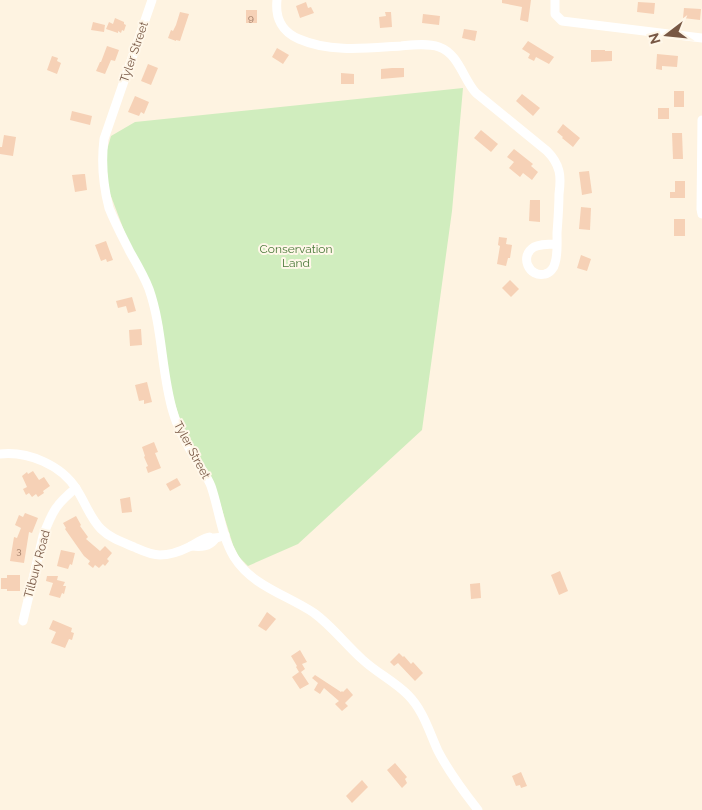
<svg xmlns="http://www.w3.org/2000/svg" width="702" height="810" font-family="Raleway,sans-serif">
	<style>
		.green { fill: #d0edbe }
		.building { fill: #f6d1b6 }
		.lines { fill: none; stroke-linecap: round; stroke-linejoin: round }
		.street { stroke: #fff; stroke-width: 9 }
		.labels { text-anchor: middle; stroke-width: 4; stroke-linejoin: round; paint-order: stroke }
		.number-label { font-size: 10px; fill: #987661 }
		.street-label { font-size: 12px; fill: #785845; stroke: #fff7e9 }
		.park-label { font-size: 12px; fill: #4b793a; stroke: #fff7e9 }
	</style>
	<rect width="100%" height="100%" fill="#fef3e1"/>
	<path class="green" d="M463,88L452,211L422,430L298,544L248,566L239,557L233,545L217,493L211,479L189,439L180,419L173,398L168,379L162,324L125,233L109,191L107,171V150L111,136L135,122Z"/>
	<g class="building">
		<path d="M502,0H531L528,22L520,20L522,7L502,3Z"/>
		<path d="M306,2L308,8L311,7L314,13L300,18L296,6Z"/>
		<path d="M638,2L655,3L654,14L637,12Z"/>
		<path d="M684,8L701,9L700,20L683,18Z"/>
		<rect x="246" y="10" width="11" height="13"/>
		<path d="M180,12L189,14L180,41L176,40V41L168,38L171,30L173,31L176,25Z"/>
		<path d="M385,12H391L392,27L380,28L379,17L386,16Z"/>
		<path d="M423,14L440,16L439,25L422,23Z"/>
		<path d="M115,18L124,22V24L126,25L124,31L122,30L121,33L118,31V33L106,29L109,22L113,24Z"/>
		<path d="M93,22L105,25L104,32L91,30Z"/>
		<path d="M464,29L477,31L475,41L462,38Z"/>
		<path d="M528,41L554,57L549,64L536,57L534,61L528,58L530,54L522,49Z"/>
		<path d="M107,46L119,50L115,61L111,60L105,74L96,71L100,62H101Z"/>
		<path d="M277,48L289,55L283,64L272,57Z"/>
		<path d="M591,50H605V51H612V61L591,62Z"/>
		<path d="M657,54L678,56L677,67L662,66V70L656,69Z"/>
		<path d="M52,56L58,58L57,61L61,63L57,74L47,70Z"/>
		<path d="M148,64L158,68L151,85L141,81Z"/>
		<path d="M392,68H404V77L381,79V69Z"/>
		<path d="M341,73L354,74V84H341Z"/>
		<rect x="674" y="91" width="10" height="16"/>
		<path d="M522,94L540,108L533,116L516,101Z"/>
		<path d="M135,96L149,102L144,114L141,112L139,116L128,112Z"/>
		<rect x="658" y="108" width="11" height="11"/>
		<path d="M72,111L92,116L90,125L70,120Z"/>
		<path d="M563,124L580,138L573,147L562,138L563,137L557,132Z"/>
		<path d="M481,130L498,144L491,152L474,138Z"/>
		<path d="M672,133H682L683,159H673Z"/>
		<path d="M4,135L16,137L13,156L0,154V147H2Z"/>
		<path d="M514,149L533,164L531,166L538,172L532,180L523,173L520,177L509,168L514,162L507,157Z"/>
		<path d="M589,171L592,193L582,195L579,172Z"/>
		<path d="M83,174H85L87,190L75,192L72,175Z"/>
		<path d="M675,181H685V198H670V192H675Z"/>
		<path d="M530,200H540V222L529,221Z"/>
		<path d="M581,207L591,208L590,230L579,229Z"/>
		<rect x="674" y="219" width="11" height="17"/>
		<path d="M499,237L507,238L506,244L512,245L510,258H508L506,266L497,264L500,246L498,245Z"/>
		<path d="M106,241L113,260L107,262L106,259L101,261L95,245Z"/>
		<path d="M581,255L591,259L587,271L577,268Z"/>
		<path d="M510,280L519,289L511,297L502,288Z"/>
		<path d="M132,297L136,311L128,313L126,306L118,308L116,301Z"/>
		<path d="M141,329L142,345L130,346L129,330Z"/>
		<path d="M147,382L152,402L144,404V400L139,401L135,385Z"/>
		<path d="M154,442L158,452L155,453L161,468L148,473L146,467L148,466L144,457L145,456L142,447Z"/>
		<path d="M33,471L39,480L44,477L50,486L43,491L44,493L38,497L36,494L32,497L29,493L26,495L23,489L27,487L22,476L27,472L28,474Z"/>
		<path d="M177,478L181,485L170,491L166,484Z"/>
		<path d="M130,497L132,512L122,513L120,499Z"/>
		<path d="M25,513L38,518L32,533L29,532L24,563L10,561L14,537L17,538L21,528L15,525L19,515L23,517Z"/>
		<path d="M76,516L81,525L80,526L88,537L86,539L100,551L105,546L112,553L107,559L109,561L105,566L103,564L99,568L95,565L93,568L88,564L90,561L84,556L65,529L66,528L63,523Z"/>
		<path d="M61,550L75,553L72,565L70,564L68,569L57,566Z"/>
		<path d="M560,571L568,591L559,595L551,575Z"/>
		<path d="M7,575H20V591H7V589H1V578H7Z"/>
		<path d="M47,576H58L57,580L65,582L63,586H66L64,594L62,593L60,598L49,595L53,583L46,581Z"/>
		<path d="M480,583L481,598L471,599L470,584Z"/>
		<path d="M267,612L276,619L266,631L258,626Z"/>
		<path d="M53,620L72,628L71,632L74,633L72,640L69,639L65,648L51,643L56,632L49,629Z"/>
		<path d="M300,650L307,662L302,664L305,669L301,672L309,684L300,689L292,677L299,672L296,667L297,666L291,656Z"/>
		<path d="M399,653L403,657L404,656L411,664L413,662L423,673L415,681L398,663L394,666L390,662Z"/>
		<path d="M315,675L341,692L342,691L343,692L347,688L353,695L345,703L348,706L342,711L335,704L339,701L324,688L320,694L314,690L318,683L312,678Z"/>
		<path d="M395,763L407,777L405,779L407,783L402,788L387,770Z"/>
		<path d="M521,772L527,786L521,788L520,785L516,786L512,776Z"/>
		<path d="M362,780L368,787L352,803L346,796Z"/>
	</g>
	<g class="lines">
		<g class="street">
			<path d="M152,0L104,139C101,163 103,185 109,208C115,223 123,238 130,252C137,264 144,276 149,289C163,329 161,372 173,412C178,430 188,447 198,463C202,470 208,478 211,486C219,509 221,535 234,557C252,586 287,595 314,613C332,626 346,645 363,660C377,673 394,681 408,695C423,710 429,731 438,751C449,772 463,791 478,810"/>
			<path d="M277,0C275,18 282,32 299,39C331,53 368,48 401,46C413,45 427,43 439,47C459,54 463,79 476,93L547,151C553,157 557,163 559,171C561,179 560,186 559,194C559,207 558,220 557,233C557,242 558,254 555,263C554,268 550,273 545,274C529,278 519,256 534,247C540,244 550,244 557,244"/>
			<path d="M555,0V14L562,21L702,38"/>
			<path d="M702,120L701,209L702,214"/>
			<path d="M0,454C28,451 62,465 77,490C85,502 90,518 101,529C110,538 122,542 134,547C143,551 151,555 160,555C169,555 181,551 189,547C195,544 200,540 206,538C213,536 207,538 214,538C217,538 221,537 225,535"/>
			<path d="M191,546C201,547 209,547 215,539"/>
			<path d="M23,621L43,536C52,512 56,504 76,488"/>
		</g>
	</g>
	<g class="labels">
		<g class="number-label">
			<text x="251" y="21">9</text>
			<text x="19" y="554">3</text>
		</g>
		<g class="street-label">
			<text transform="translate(134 52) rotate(-71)" y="4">Tyler Street</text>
			<text transform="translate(192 450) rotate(62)" y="4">Tyler Street</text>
			<text transform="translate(37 564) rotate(-75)" y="4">Tilbury Road</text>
		</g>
		<g class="park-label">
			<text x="296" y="253">Conservation<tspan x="296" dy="14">Land</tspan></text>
		</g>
	</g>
	<g transform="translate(667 35) rotate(254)" stroke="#fff7e9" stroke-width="4" paint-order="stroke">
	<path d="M0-4L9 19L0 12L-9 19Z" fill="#785845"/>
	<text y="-8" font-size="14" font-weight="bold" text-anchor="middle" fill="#785845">N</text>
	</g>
</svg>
